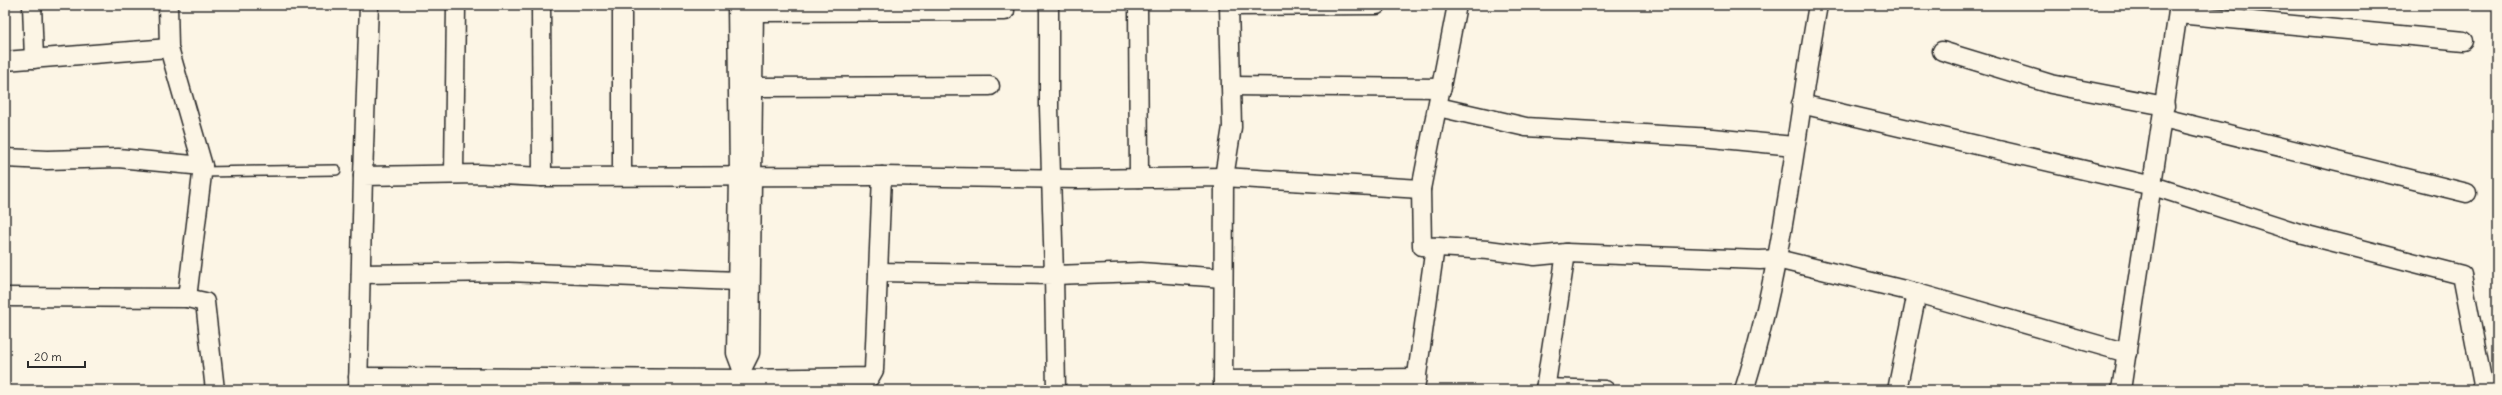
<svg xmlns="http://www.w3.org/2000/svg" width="2502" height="395" font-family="Delius,sans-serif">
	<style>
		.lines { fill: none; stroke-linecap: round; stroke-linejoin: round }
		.service-casing { stroke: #2b2b2b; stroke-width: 12 }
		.minor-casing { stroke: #2b2b2b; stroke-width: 21 }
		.service { stroke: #fcf5e5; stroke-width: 9 }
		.minor { stroke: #fcf5e5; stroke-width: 18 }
	</style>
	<rect width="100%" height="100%" fill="#fcf5e5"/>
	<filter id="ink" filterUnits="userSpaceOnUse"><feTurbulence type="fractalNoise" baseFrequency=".025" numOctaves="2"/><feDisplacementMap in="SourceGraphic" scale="8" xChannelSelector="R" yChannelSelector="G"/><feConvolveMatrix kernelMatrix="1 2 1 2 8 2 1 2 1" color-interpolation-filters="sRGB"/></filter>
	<g filter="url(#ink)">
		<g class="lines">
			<defs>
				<path id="service" d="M202,172L336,170"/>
				<g id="minor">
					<path d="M32,5L34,59"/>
					<path d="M541,5L542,177"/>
					<path d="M737,5L739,176L736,353L742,369V390"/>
					<path d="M1049,5V107L1054,275L1141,272L1223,278"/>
					<path d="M1138,5L1139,178"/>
					<path d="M1229,6L1377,5"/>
					<path d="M754,12L1005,11"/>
					<path d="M2178,14L2464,41"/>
					<path d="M1942,51L2051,84L2165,106"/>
					<path d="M5,61L169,48"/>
					<path d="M1231,86L1442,88"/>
					<path d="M753,87L990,86"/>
					<path d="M1801,104L2153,186L2299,233L2462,275L2484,390"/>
					<path d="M1438,107L1526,127L1712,138L1794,146"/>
					<path d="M2163,118L2467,193"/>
					<path d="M5,158L47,160L118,158L203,166"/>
					<path d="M454,174L456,5"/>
					<path d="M363,176L369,5"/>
					<path d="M622,176V5"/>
					<path d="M1421,189L1422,246L1488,250L1535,256L1566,253L1760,260L1777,259L1917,293L1897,390"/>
					<path d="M878,272L1054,275L1056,390"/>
					<path d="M361,274L508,272L737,281"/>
					<path d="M1917,293L2127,353"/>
					<path d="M5,297L187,298L203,166L169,48L168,5"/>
					<path d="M187,298L205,302L215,390"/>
					<path d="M742,369L750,353L754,5"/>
					<path d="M358,377L742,379L870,377L874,370L882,176"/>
					<path d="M1223,380L1417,378"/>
					<path d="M1545,388L1605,390"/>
					<path d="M1415,389L1435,247"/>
					<path d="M358,390L363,176L480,174L542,177L882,176L1078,179L1224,177L1421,189L1457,5"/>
					<path d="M1223,390L1224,177L1232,127L1229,5"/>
					<path d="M1545,390L1566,253"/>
					<path d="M1744,390C1784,265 1795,133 1818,5"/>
					<path d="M2121,390L2179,5"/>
				</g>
			</defs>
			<use href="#service" class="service-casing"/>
			<use href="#minor" class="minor-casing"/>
			<use href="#service" class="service"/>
			<use href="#minor" class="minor"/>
		</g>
	</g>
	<rect width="2502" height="395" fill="none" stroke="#fcf5e5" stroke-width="20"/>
	<rect x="10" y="10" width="2482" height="375" fill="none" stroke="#2b2b2b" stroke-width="1.5" filter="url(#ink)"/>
	<path d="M28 361v6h57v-6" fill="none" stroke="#2b2b2b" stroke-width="2"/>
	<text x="34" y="361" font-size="12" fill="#2b2b2b" stroke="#fcf5e5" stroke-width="3" paint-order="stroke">20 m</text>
</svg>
